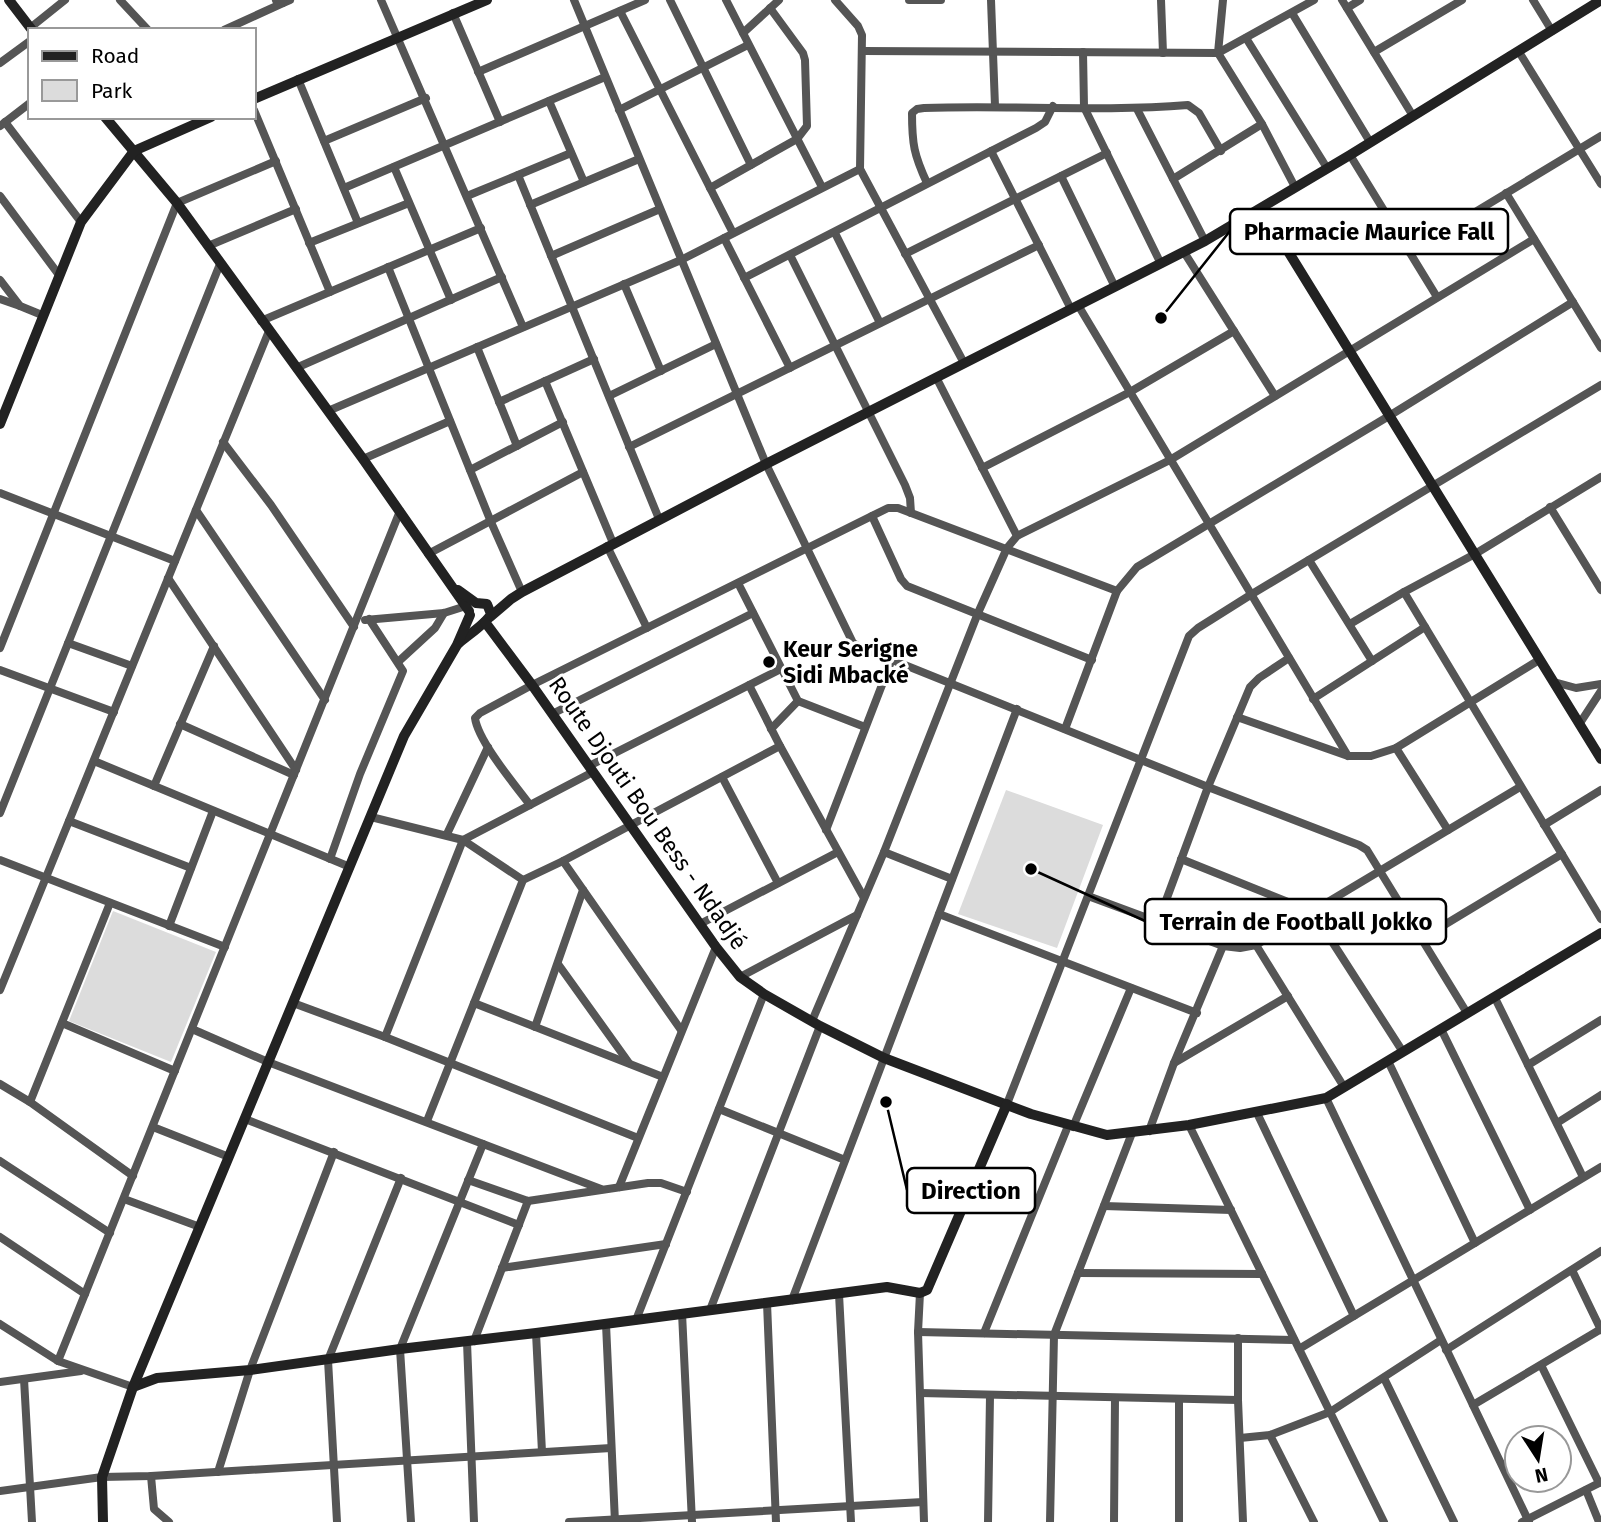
<svg xmlns="http://www.w3.org/2000/svg" width="1601" height="1522" font-family="'Fira Sans',sans-serif">
	<style>
		.green { fill: #dcdcdc }
		.lines { fill: none; stroke-linecap: round; stroke-linejoin: round }
		.street { stroke: #555; stroke-width: 8 }
		.secondary { stroke: #222; stroke-width: 10 }
		.poi-dot { fill: #000; stroke: #fff; stroke-width: 2.5 }
		.labels { text-anchor: middle; stroke-width: 6; stroke-linejoin: round; paint-order: stroke }
		.poi-label { font-size: 23px; font-weight: bold; fill: #000; stroke: #fff; text-anchor: start }
		.street-label { font-size: 23px; fill: #000; stroke: #fff }
		.leader { fill: none; stroke: #000; stroke-width: 2.5 }
		.callout-dot { fill: #000; stroke: #fff; stroke-width: 2.5 }
		.callout { fill: #fff; stroke: #000; stroke-width: 2.5 }
		.callout-label { font-size: 24px; text-anchor: middle; font-weight: bold; fill: #000 }
	</style>
	<rect width="100%" height="100%" fill="#fff"/>
	<g class="green">
		<path d="M1006,790L1103,825L1057,948L958,914Z"/>
		<path d="M113,911L216,952L171,1062L69,1021Z"/>
	</g>
	<g class="lines">
		<g class="street">
			<path d="M120,0L148,30"/>
			<path d="M276,0L283,3L290,0"/>
			<path d="M381,0L523,327"/>
			<path d="M574,0L766,464L853,643L860,647L1208,787L1359,845L1367,850L1467,1013"/>
			<path d="M670,0L751,165"/>
			<path d="M726,0L822,187"/>
			<path d="M835,0L858,26L862,35L860,169L964,363"/>
			<path d="M909,0H941"/>
			<path d="M991,0L995,106"/>
			<path d="M1161,0L1163,53"/>
			<path d="M1223,0L1218,53L1262,124L1295,187"/>
			<path d="M1342,0L1413,116"/>
			<path d="M1533,0L1552,31"/>
			<path d="M1347,8L1360,0"/>
			<path d="M620,11L733,233"/>
			<path d="M453,13L500,122"/>
			<path d="M1292,13L1370,142"/>
			<path d="M30,28L65,0"/>
			<path d="M224,30L283,3"/>
			<path d="M743,33L779,0"/>
			<path d="M1246,38L1327,168"/>
			<path d="M863,51L1218,53L1314,0"/>
			<path d="M1083,52L1084,107L1161,264"/>
			<path d="M1374,52L1462,0"/>
			<path d="M1519,52L1601,184"/>
			<path d="M0,63L30,41"/>
			<path d="M478,72L645,0"/>
			<path d="M298,79L358,223"/>
			<path d="M549,101L584,182"/>
			<path d="M1137,109L1205,241"/>
			<path d="M254,110L330,292"/>
			<path d="M619,110L748,45"/>
			<path d="M5,122L81,222"/>
			<path d="M0,126L30,103"/>
			<path d="M324,141L426,98"/>
			<path d="M991,151L1071,309"/>
			<path d="M1350,155L1437,297"/>
			<path d="M394,167L451,300"/>
			<path d="M518,175L659,519"/>
			<path d="M1061,176L1115,287"/>
			<path d="M1173,179L1262,124"/>
			<path d="M927,183C914,155 912,144 912,113L917,109L924,108C1012,105 1100,112 1188,105L1199,113L1221,151"/>
			<path d="M344,188L605,77"/>
			<path d="M710,188L797,139L807,126L805,60L803,53L770,8"/>
			<path d="M1506,193L1601,348"/>
			<path d="M0,196L59,275"/>
			<path d="M467,196L571,153"/>
			<path d="M530,205L639,159"/>
			<path d="M835,233L880,323"/>
			<path d="M724,238L790,368"/>
			<path d="M309,243L409,203"/>
			<path d="M208,246L296,209"/>
			<path d="M1184,252L1275,396"/>
			<path d="M1409,252L1601,136"/>
			<path d="M905,254L1107,153"/>
			<path d="M790,255L905,485L910,498L911,513"/>
			<path d="M551,256L660,209"/>
			<path d="M388,267L491,522L522,592"/>
			<path d="M744,278L1036,128L1045,122L1053,106"/>
			<path d="M0,280L20,306L42,315"/>
			<path d="M624,284L661,371"/>
			<path d="M0,299L20,306"/>
			<path d="M1078,305L1348,756"/>
			<path d="M261,321L481,228"/>
			<path d="M477,347L517,446"/>
			<path d="M296,368L502,277"/>
			<path d="M936,377L1017,536"/>
			<path d="M545,381L613,543"/>
			<path d="M609,396L716,344"/>
			<path d="M499,402L594,359"/>
			<path d="M328,411L681,260L860,169"/>
			<path d="M223,442L271,505L354,627"/>
			<path d="M629,447L1039,245"/>
			<path d="M363,459L450,421"/>
			<path d="M982,468L1130,392L1234,331"/>
			<path d="M470,470L563,422"/>
			<path d="M0,493L175,561"/>
			<path d="M1550,507L1601,590"/>
			<path d="M196,510L325,700"/>
			<path d="M872,516L901,579L907,586L1092,660"/>
			<path d="M607,546L647,628"/>
			<path d="M428,554L583,472"/>
			<path d="M1309,560L1372,661"/>
			<path d="M168,578L296,770"/>
			<path d="M738,583L798,701L865,727"/>
			<path d="M1404,592L1601,919"/>
			<path d="M365,620L444,613L466,606"/>
			<path d="M1350,624L1404,592L1475,554L1601,477"/>
			<path d="M68,643L132,666"/>
			<path d="M0,648L177,203L276,161"/>
			<path d="M398,662L435,628L444,613"/>
			<path d="M0,670L114,712"/>
			<path d="M1554,682L1576,688L1601,684"/>
			<path d="M749,685L780,746L864,898"/>
			<path d="M1313,699L1425,627"/>
			<path d="M552,714L753,613"/>
			<path d="M1237,717L1348,756H1371L1396,748L1539,660"/>
			<path d="M1580,723L1601,691"/>
			<path d="M180,724L294,775"/>
			<path d="M771,729L798,701"/>
			<path d="M1065,729L1117,591L1137,567L1389,416L1573,302"/>
			<path d="M1396,748L1448,830"/>
			<path d="M94,761L350,867"/>
			<path d="M589,766L781,669"/>
			<path d="M722,777L778,883"/>
			<path d="M154,786L214,646"/>
			<path d="M530,805C515,785 478,741 475,718L480,713L532,685L888,508H898L1117,591"/>
			<path d="M0,813L220,264"/>
			<path d="M371,817L463,840L523,880"/>
			<path d="M69,821L191,868"/>
			<path d="M1544,825L1601,790"/>
			<path d="M826,830L892,659"/>
			<path d="M447,834L488,747"/>
			<path d="M884,852L952,879"/>
			<path d="M330,859L360,774L403,671L369,619"/>
			<path d="M1181,859L1313,912L1403,1052"/>
			<path d="M0,860L225,947"/>
			<path d="M563,861L681,1030"/>
			<path d="M1088,896L1223,946L1240,948L1256,945L1520,787"/>
			<path d="M939,914L1197,1013"/>
			<path d="M1158,922L1208,787L1250,687L1259,678L1289,658"/>
			<path d="M700,924L838,852"/>
			<path d="M169,926L213,811"/>
			<path d="M1421,939L1562,854"/>
			<path d="M1256,945L1344,1087"/>
			<path d="M558,964L629,1063"/>
			<path d="M740,977L857,915"/>
			<path d="M0,990L269,331"/>
			<path d="M1495,998L1583,1177"/>
			<path d="M293,1003L385,1037L638,1138"/>
			<path d="M474,1003L663,1077"/>
			<path d="M812,1021L884,852L978,613L1007,548L1017,536L1170,460L1534,239"/>
			<path d="M62,1023L175,1071"/>
			<path d="M535,1027L583,890"/>
			<path d="M192,1029L268,1062L601,1189"/>
			<path d="M1441,1029L1530,1210"/>
			<path d="M385,1037L463,840L593,772"/>
			<path d="M1388,1061L1475,1243"/>
			<path d="M1174,1063L1288,996"/>
			<path d="M1528,1065L1601,1020"/>
			<path d="M0,1084L30,1102L133,1176"/>
			<path d="M1326,1098L1529,1522"/>
			<path d="M30,1102L110,903"/>
			<path d="M1007,1104L1189,636L1198,628L1252,594L1601,385"/>
			<path d="M719,1109L845,1160"/>
			<path d="M1257,1113L1354,1316"/>
			<path d="M245,1119L519,1225"/>
			<path d="M427,1121L523,880L563,861L780,746"/>
			<path d="M1557,1123L1601,1095"/>
			<path d="M1189,1125L1384,1522"/>
			<path d="M153,1127L229,1157"/>
			<path d="M1073,1127L1131,988"/>
			<path d="M1149,1131L1174,1063L1223,946"/>
			<path d="M0,1161L110,1233"/>
			<path d="M468,1180L528,1201L648,1183H661L687,1192"/>
			<path d="M619,1187L716,947"/>
			<path d="M124,1199L200,1227"/>
			<path d="M1104,1206L1231,1210"/>
			<path d="M0,1237L85,1294"/>
			<path d="M502,1268L666,1244"/>
			<path d="M1572,1270L1601,1330"/>
			<path d="M1078,1273L1262,1274"/>
			<path d="M920,1293L918,1332L924,1522"/>
			<path d="M839,1294L851,1522"/>
			<path d="M792,1300L1017,709"/>
			<path d="M767,1303L776,1522"/>
			<path d="M710,1310L820,1026"/>
			<path d="M682,1313L692,1522"/>
			<path d="M636,1320L764,994"/>
			<path d="M0,1324L58,1361L133,1387"/>
			<path d="M606,1324L615,1522"/>
			<path d="M918,1332L1294,1340"/>
			<path d="M536,1333L542,1452"/>
			<path d="M984,1333L1068,1126"/>
			<path d="M1238,1338V1400L1243,1522"/>
			<path d="M474,1341L528,1201"/>
			<path d="M467,1342L474,1522"/>
			<path d="M1299,1349L1601,1167"/>
			<path d="M1446,1350L1601,1251"/>
			<path d="M58,1361L400,511"/>
			<path d="M1541,1365L1599,1483"/>
			<path d="M1384,1378L1454,1522"/>
			<path d="M24,1379L32,1522"/>
			<path d="M0,1382L81,1371"/>
			<path d="M920,1393L1238,1400"/>
			<path d="M1179,1400V1522"/>
			<path d="M1473,1405L1601,1329"/>
			<path d="M1270,1435L1314,1522"/>
			<path d="M1240,1438L1270,1435L1330,1412L1441,1340"/>
			<path d="M218,1472L250,1370L334,1152"/>
			<path d="M151,1476L154,1509L169,1522"/>
			<path d="M1586,1490L1599,1522"/>
			<path d="M0,1491L102,1477L151,1476L611,1448"/>
			<path d="M337,1522L328,1360L401,1178"/>
			<path d="M411,1522L400,1349L483,1144"/>
			<path d="M569,1522L923,1502"/>
			<path d="M988,1522L990,1396"/>
			<path d="M1050,1522L1054,1335L1132,1133"/>
			<path d="M1114,1522L1115,1398"/>
			<path d="M1522,1522L1601,1482"/>
		</g>
		<g class="secondary">
			<path d="M9,0L32,30"/>
			<path d="M254,99L487,0"/>
			<path d="M105,117L177,203L363,459L469,611"/>
			<path d="M1262,209L1601,759"/>
			<path d="M0,424L81,222L134,151L211,117"/>
			<path d="M458,590L476,603L487,604L491,614C487,623 468,635 459,643"/>
			<path d="M490,617L511,599L522,592L766,464L1205,241L1350,155L1601,0"/>
			<path d="M485,622L532,685L716,947L740,977L764,994L820,1026L884,1058L1031,1114L1107,1135L1189,1125L1326,1098L1601,933"/>
			<path d="M133,1387L157,1378L250,1370L400,1349L536,1333L887,1287L920,1293L927,1290L1007,1104"/>
			<path d="M103,1522L102,1477L133,1387L404,736L457,645L470,615"/>
		</g>
	</g>
	<circle class="poi-dot" cx="769" cy="662" r="7"/>
	<g class="labels">
		<g class="poi-label">
			<text x="783" y="657">Keur Serigne<tspan x="783" dy="26">Sidi Mbacké</tspan></text>
		</g>
		<g class="street-label">
			<text transform="translate(648 813) rotate(55)" y="8">Route Djouti Bou Bess - Ndadjé</text>
		</g>
	</g>
	<path class="leader" d="M1161 318L1230 231M1031 869L1145 921M886 1102L907 1190"/>
	<g class="callout-dot">
		<circle cx="1161" cy="318" r="7"/>
		<circle cx="1031" cy="869" r="7"/>
		<circle cx="886" cy="1102" r="7"/>
	</g>
	<g class="callout">
		<rect x="1230" y="209" width="278" height="45" rx="7"/>
		<rect x="1145" y="899" width="301" height="45" rx="7"/>
		<rect x="907" y="1168" width="128" height="45" rx="7"/>
	</g>
	<g class="callout-label">
		<text x="1369" y="240">Pharmacie Maurice Fall</text>
		<text x="1296" y="930">Terrain de Football Jokko</text>
		<text x="971" y="1199">Direction</text>
	</g>
	<rect x="28" y="28" width="228" height="91" fill="#ffffff" stroke="#999999" stroke-width="2"/>
	<rect x="42" y="51" width="35" height="10" fill="#222222" stroke="#999999" stroke-width="2"/>
	<text x="91" y="63" font-size="21" fill="#000000">Road</text>
	<rect x="42" y="80" width="35" height="21" fill="#dcdcdc" stroke="#999999" stroke-width="2"/>
	<text x="91" y="98" font-size="21" fill="#000000">Park</text>
	<g transform="translate(1538 1459) rotate(168)"><circle r="33" fill="#ffffff" stroke="#999999" stroke-width="2"/>
	<path d="M0-5L12 26L0 18L-12 26Z" fill="#000000"/>
	<text y="-10" font-size="19" font-weight="bold" text-anchor="middle" fill="#000000">N</text>
	</g>
</svg>
